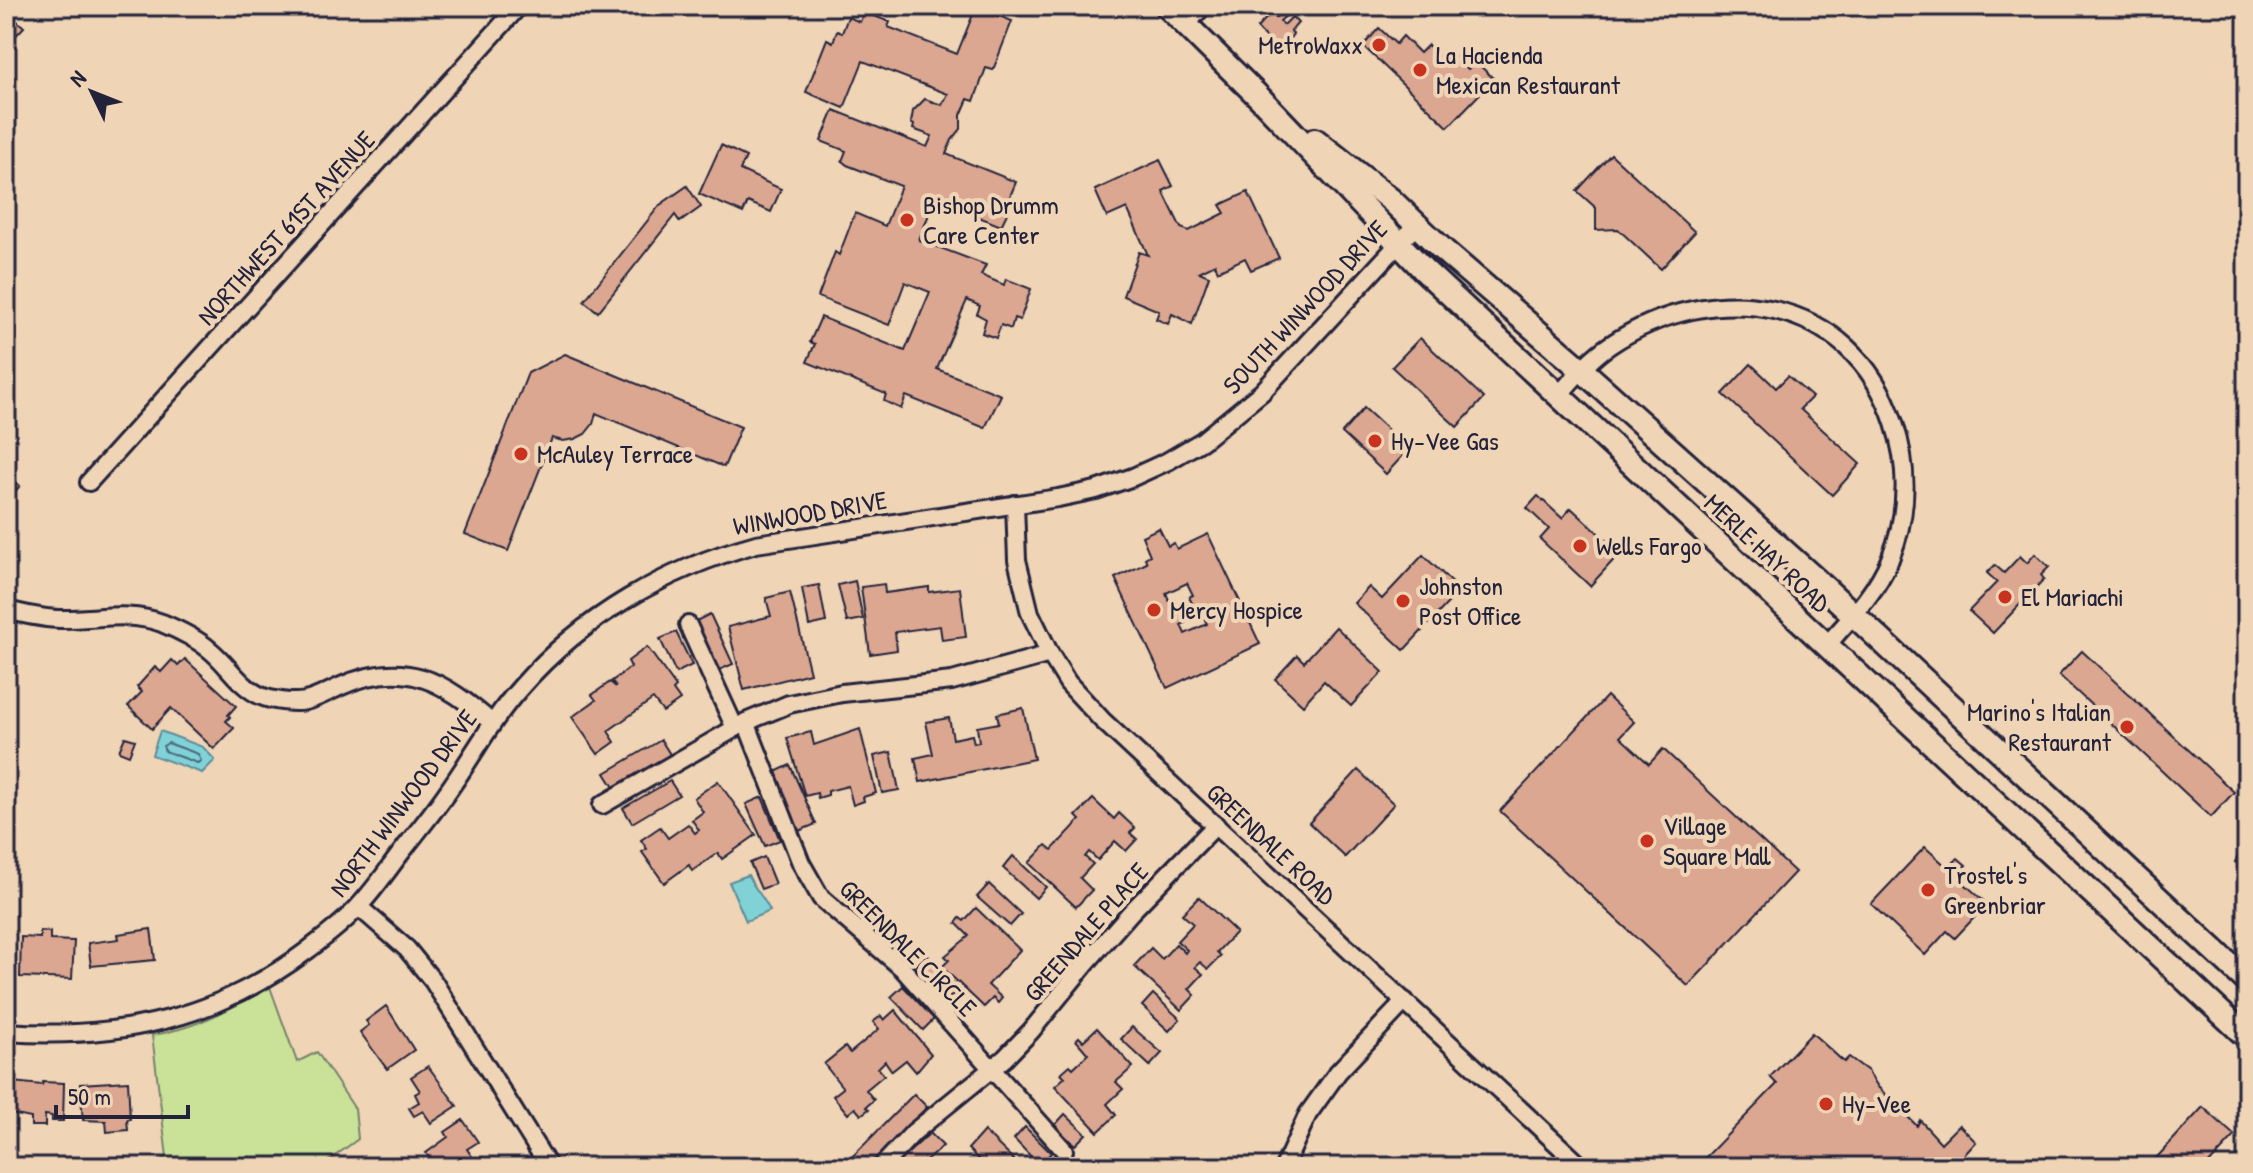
<svg xmlns="http://www.w3.org/2000/svg" width="2253" height="1173" font-family="'Patrick Hand',sans-serif">
	<style>
		.green { fill: #c9e298; stroke: #76826a; stroke-width: 2 }
		.water { fill: #81d2d7; stroke: #5b8c99; stroke-width: 2 }
		.lines { fill: none; stroke-linecap: round; stroke-linejoin: round }
		.shore { stroke: #486879; stroke-width: 2 }
		.building { fill: #dca791; stroke: #22223b; stroke-width: 2; fill-rule: evenodd }
		.street-casing { stroke: #22223b; stroke-width: 22 }
		.secondary-casing { stroke: #22223b; stroke-width: 28 }
		.street { stroke: #efd4b6; stroke-width: 16 }
		.secondary { stroke: #efd4b6; stroke-width: 22 }
		.poi-dot { fill: #c8321e; stroke: #efd4b6; stroke-width: 3 }
		.labels { text-anchor: middle; stroke-width: 8; stroke-linejoin: round; paint-order: stroke }
		.poi-label { font-size: 26px; fill: #22223b; stroke: #efd4b6; text-anchor: start }
		.street-label { font-size: 26px; fill: #22223b; stroke: #efd4b6 }
	</style>
	<rect width="100%" height="100%" fill="#efd4b6"/>
	<filter id="ink" filterUnits="userSpaceOnUse"><feTurbulence type="fractalNoise" baseFrequency=".0125" numOctaves="2"/><feDisplacementMap in="SourceGraphic" scale="16" xChannelSelector="R" yChannelSelector="G"/><feConvolveMatrix kernelMatrix="1 2 1 2 8 2 1 2 1" color-interpolation-filters="sRGB"/></filter>
	<g filter="url(#ink)">
		<path class="green" d="M270,987L297,1062L317,1052L355,1109L358,1139L320,1167H144L167,1157L152,1035C194,1030 233,1007 270,987Z"/>
		<g class="water">
			<path d="M160,731L203,747L215,760L202,773L152,755Z"/>
			<path d="M748,875C754,889 764,897 770,911L746,921L729,882Z"/>
		</g>
		<g class="lines">
			<path class="shore" d="M168,743L198,754L201,761L197,763L165,751L163,746Z"/>
		</g>
		<g class="building">
			<path d="M976,7L1012,21L993,70L986,68L974,101L968,99L961,115V129L952,140L946,154L1016,182L1008,201L1012,203L1001,226L935,199L919,240L986,265L981,275L1004,285L1006,279L1031,289L1020,320L1014,318L1011,329L1001,325L996,338L982,333L986,319L977,314L980,306L967,300L937,369L1001,395L985,428L906,396L901,409L884,401L886,394L807,362L815,344L810,342L821,317L905,351L930,292L905,282L889,325L818,297L835,252L839,255L855,213L885,226L901,186L847,165L842,161L846,151L821,141L834,110L927,147L932,136L913,129L914,125L911,123L913,111L925,99L942,105L948,94L863,61L844,108L806,92L827,39L833,42L837,31L842,33L848,17L860,22L864,12L890,22L888,27L957,54Z"/>
			<path d="M1283,9L1288,14L1280,21L1284,25L1292,17L1298,23L1291,31L1293,34L1288,41L1277,50L1257,28L1270,14L1276,17Z"/>
			<path d="M6,11L24,27L6,46Z"/>
			<path d="M1379,28L1396,44L1403,36L1420,53L1428,45L1444,61L1452,53L1468,69L1475,61L1494,79L1448,127L1363,46Z"/>
			<path d="M721,145L746,157L740,170L781,189L771,212L748,202L743,213L699,194Z"/>
			<path d="M1611,154L1695,232L1661,269L1618,229L1596,230V208L1577,191Z"/>
			<path d="M1160,160L1173,186L1163,191L1181,228L1189,231L1225,213L1220,205L1248,192L1279,258L1251,270L1245,258L1218,271L1215,264L1199,272L1209,276L1192,324L1172,314L1168,324L1156,319L1159,311L1123,296L1139,252L1148,255L1127,208L1107,217L1095,190Z"/>
			<path d="M687,186L701,207L680,222L675,215L598,312L584,301L660,205Z"/>
			<path d="M1420,338L1484,398L1457,427L1392,367Z"/>
			<path d="M565,354L741,427L724,467L596,413L593,424L585,434L575,439L563,441L552,438L508,551L465,534L528,373Z"/>
			<path d="M1751,364L1776,388L1788,376L1812,397L1800,409L1860,464L1832,495L1723,394Z"/>
			<path d="M1364,408L1409,449L1386,474L1342,433Z"/>
			<path d="M7,474L20,486L6,500V475Z"/>
			<path d="M1538,496L1562,518L1571,508L1620,553L1590,586L1540,539L1549,529L1527,508Z"/>
			<path d="M1159,528L1168,546L1174,543L1177,549L1208,534L1260,644L1167,688L1115,578L1147,563L1145,558L1150,555L1142,536ZM1187,583L1193,595L1189,597L1199,617L1203,616L1207,624L1185,634L1181,625L1185,623L1176,603L1171,605L1166,593Z"/>
			<path d="M2035,554L2049,567L2041,575L2044,579L1993,633L1969,611L1997,582L1987,573L1995,565L2004,573L2020,556L2027,563Z"/>
			<path d="M1423,555L1460,590L1404,650L1354,603L1369,587L1382,599Z"/>
			<path d="M855,581L863,619L847,622L838,585Z"/>
			<path d="M884,584L885,593L929,587V592L960,588L966,637L942,640L940,626L895,632L897,650L870,654L861,587Z"/>
			<path d="M819,585L826,622L809,626L802,588Z"/>
			<path d="M790,592L810,673L744,690L728,627L771,616L766,598Z"/>
			<path d="M710,614L733,664L717,671L694,622Z"/>
			<path d="M1336,627L1383,672L1351,706L1324,681L1303,705L1275,679L1297,655L1304,662Z"/>
			<path d="M676,632L692,665L676,673L660,639Z"/>
			<path d="M647,647L676,687L673,690L680,700L663,712L653,699L608,731L615,742L598,754L572,717L596,700L592,695L610,682L616,687L612,681L631,667L628,661Z"/>
			<path d="M2082,651L2234,792L2211,817L2059,675Z"/>
			<path d="M185,659L236,706L228,715L230,717L226,721L234,728L214,749L171,708L152,729L128,706L142,692L137,687L155,667L161,672L172,660L178,666Z"/>
			<path d="M1607,696L1634,722L1620,737L1649,764L1663,749L1795,872L1688,986L1500,811Z"/>
			<path d="M1023,708L1034,759L920,782L915,758L933,754L926,722L949,718L953,739L972,735L974,743L979,742L977,727L999,723L997,714Z"/>
			<path d="M860,729L876,793L863,797L864,801L853,805L848,786L828,791V795L818,798L817,793L805,796L787,738L811,732L814,745Z"/>
			<path d="M125,737L135,740L129,755L119,751Z"/>
			<path d="M661,740L671,756L615,789L605,773Z"/>
			<path d="M891,752L899,790L882,793L874,756Z"/>
			<path d="M790,765L816,824L799,831L773,773Z"/>
			<path d="M1358,770L1394,804L1345,857L1309,823Z"/>
			<path d="M670,781L679,795L632,823L623,808Z"/>
			<path d="M718,781L756,835L722,859L718,853L692,871L689,865L664,883L642,852L647,849L641,840L660,827L668,838L688,824L695,833L699,830L692,820L703,812L694,798Z"/>
			<path d="M762,797L780,840L765,846L746,804Z"/>
			<path d="M1093,799L1114,819L1119,813L1135,828L1130,833L1137,839L1126,851L1115,841L1098,860L1089,852L1085,857L1093,864L1080,878L1092,890L1076,907L1029,863L1046,845L1052,850L1080,820L1076,816Z"/>
			<path d="M1925,847L1948,868L1958,858L1966,865L1955,875L1987,904L1955,938L1947,931L1925,955L1871,904Z"/>
			<path d="M2242,848L2247,849V868L2235,862Z"/>
			<path d="M1013,856L1046,887L1036,898L1003,868Z"/>
			<path d="M764,857L775,884L761,889L750,863Z"/>
			<path d="M989,884L1021,914L1010,926L977,897Z"/>
			<path d="M1199,897L1236,932L1217,952L1221,956L1208,969L1200,962L1195,967L1203,974L1189,989L1195,995L1181,1010L1134,966L1151,948L1162,959L1176,944L1185,953L1187,950L1177,941L1193,924L1182,914Z"/>
			<path d="M976,908L1020,950L988,985L1002,998L998,1003L993,998L984,1007L942,967L949,960L945,956L969,936L956,923L960,918L964,921Z"/>
			<path d="M151,929L155,960L91,966L88,943L119,939L118,934Z"/>
			<path d="M40,931L50,932V940L74,941L72,979L20,977L21,937L40,938Z"/>
			<path d="M927,955L959,989L947,1000L915,967Z"/>
			<path d="M903,986L934,1019L923,1030L891,997Z"/>
			<path d="M1153,994L1180,1019L1169,1031L1142,1006Z"/>
			<path d="M386,1006L414,1050L387,1069L360,1032L369,1025L366,1021Z"/>
			<path d="M895,1010L931,1054L916,1072L906,1060L892,1071L885,1061L878,1068L884,1075L866,1090L874,1100L866,1107L869,1109L861,1115L855,1108L848,1114L833,1096L843,1088L824,1064L845,1047L850,1053L879,1029L873,1022L881,1016L884,1020Z"/>
			<path d="M1132,1027L1162,1053L1150,1066L1121,1039Z"/>
			<path d="M1097,1028L1133,1067L1116,1082L1123,1089L1107,1104L1116,1115L1098,1132L1055,1086L1065,1077L1061,1073L1070,1065L1073,1068L1088,1054L1076,1040L1079,1037L1083,1041Z"/>
			<path d="M1812,1033L1844,1062L1849,1057L1868,1071L1878,1087L1917,1126L1920,1120L1941,1143L1959,1125L1976,1142L1957,1163L1962,1167H1708L1702,1161L1777,1084L1770,1077Z"/>
			<path d="M428,1066L457,1106L431,1123L423,1111L414,1116L409,1108L419,1102L415,1094L420,1091L411,1077Z"/>
			<path d="M128,1081L130,1119L127,1120L128,1130L107,1132L106,1121L83,1120L80,1084Z"/>
			<path d="M12,1082L42,1085L43,1082L64,1083L63,1121H52V1116L45,1115V1126H31V1118L11,1114Z"/>
			<path d="M914,1094L927,1107L867,1167H852L847,1162Z"/>
			<path d="M2203,1107L2235,1136L2206,1167H2148Z"/>
			<path d="M1065,1114L1086,1134L1075,1145L1054,1126Z"/>
			<path d="M463,1120L478,1142L467,1149L477,1164L473,1167H435L426,1153L448,1137L445,1132Z"/>
			<path d="M1025,1127L1051,1153L1039,1165L1014,1139Z"/>
			<path d="M984,1131L1021,1167H972L979,1160L968,1149Z"/>
			<path d="M930,1133L943,1146L919,1167H893Z"/>
		</g>
		<g class="lines">
			<defs>
				<g id="street">
					<path d="M1187,24L1203,6"/>
					<path d="M1558,396C1574,378 1590,358 1610,345C1713,276 1852,295 1894,423C1909,468 1908,515 1890,559C1876,593 1849,620 1825,647"/>
					<path d="M89,482L519,6"/>
					<path d="M1015,504L1017,560L1030,613L1050,654L1068,683L1102,720L1582,1167"/>
					<path d="M6,610C24,614 42,619 60,619C95,620 128,610 162,623C179,630 196,638 210,650C230,666 243,693 270,699C305,706 309,701 339,687C405,657 443,681 492,723"/>
					<path d="M688,625L735,728"/>
					<path d="M746,722L801,863L821,898L902,968L1064,1150"/>
					<path d="M602,805L746,722L789,704L842,693L952,681L1050,654"/>
					<path d="M359,907L407,949L433,981L549,1167"/>
					<path d="M6,1032C119,1040 217,1019 308,950C326,936 344,923 359,906C374,890 387,871 400,854C416,833 433,813 448,791C473,756 492,719 521,687C583,616 666,569 756,544L1058,498L1096,490L1133,477L1168,461L1202,441L1262,392L1417,224"/>
					<path d="M881,1167L914,1132L1005,1058L1031,1031L1087,962L1131,912L1216,825"/>
					<path d="M1284,1167L1308,1114L1338,1072L1405,1001"/>
				</g>
				<g id="secondary">
					<path d="M1167,6L1260,98L1424,270L2247,1037"/>
					<path d="M1315,140L1391,200L1443,250L1582,370L1826,589L2247,981"/>
				</g>
			</defs>
			<use href="#street" class="street-casing"/>
			<use href="#secondary" class="secondary-casing"/>
			<use href="#street" class="street"/>
			<use href="#secondary" class="secondary"/>
		</g>
	</g>
	<g class="poi-dot">
		<circle cx="1379" cy="45" r="8"/>
		<circle cx="1420" cy="70" r="8"/>
		<circle cx="907" cy="220" r="8"/>
		<circle cx="1375" cy="441" r="8"/>
		<circle cx="521" cy="454" r="8"/>
		<circle cx="1580" cy="546" r="8"/>
		<circle cx="2005" cy="597" r="8"/>
		<circle cx="1403" cy="601" r="8"/>
		<circle cx="1154" cy="610" r="8"/>
		<circle cx="2127" cy="727" r="8"/>
		<circle cx="1647" cy="841" r="8"/>
		<circle cx="1928" cy="890" r="8"/>
		<circle cx="1826" cy="1104" r="8"/>
	</g>
	<g class="labels">
		<g class="poi-label">
			<text x="1363" y="54" text-anchor="end">MetroWaxx</text>
			<text x="1436" y="64">La Hacienda<tspan x="1436" dy="30">Mexican Restaurant</tspan></text>
			<text x="923" y="214">Bishop Drumm<tspan x="923" dy="30">Care Center</tspan></text>
			<text x="1391" y="450">Hy-Vee Gas</text>
			<text x="537" y="463">McAuley Terrace</text>
			<text x="1596" y="555">Wells Fargo</text>
			<text x="1419" y="595">Johnston<tspan x="1419" dy="30">Post Office</tspan></text>
			<text x="2021" y="606">El Mariachi</text>
			<text x="1170" y="619">Mercy Hospice</text>
			<text x="2111" y="721" text-anchor="end">Marino's Italian<tspan x="2111" dy="30">Restaurant</tspan></text>
			<text x="1663" y="835">Village<tspan x="1663" dy="30">Square Mall</tspan></text>
			<text x="1944" y="884">Trostel's<tspan x="1944" dy="30">Greenbriar</tspan></text>
			<text x="1842" y="1113">Hy-Vee</text>
		</g>
		<g class="street-label">
			<text transform="translate(286 228) rotate(-48)" y="9">NORTHWEST 61ST AVENUE</text>
			<text transform="translate(1305 307) rotate(-47)" y="9">SOUTH WINWOOD DRIVE</text>
			<text transform="translate(810 513) rotate(-10)" y="9">WINWOOD DRIVE</text>
			<text transform="translate(1767 553) rotate(43)" y="9">MERLE HAY ROAD</text>
			<text transform="translate(403 803) rotate(-53)" y="9">NORTH WINWOOD DRIVE</text>
			<text transform="translate(1271 844) rotate(43)" y="9">GREENDALE ROAD</text>
			<text transform="translate(1086 932) rotate(-49)" y="9">GREENDALE PLACE</text>
			<text transform="translate(908 948) rotate(45)" y="9">GREENDALE CIRCLE</text>
		</g>
	</g>
	<rect width="2253" height="1173" fill="none" stroke="#efd4b6" stroke-width="32"/>
	<rect x="16" y="16" width="2221" height="1141" fill="none" stroke="#22223b" stroke-width="3" filter="url(#ink)"/>
	<g transform="translate(92 92) rotate(313)" stroke="#efd4b6" stroke-width="6" paint-order="stroke">
	<path d="M0-6L14 30L0 20L-14 30Z" fill="#22223b"/>
	<text y="-12" font-size="22" font-weight="bold" text-anchor="middle" fill="#22223b">N</text>
	</g>
	<path d="M56 1105v12h132v-12" fill="none" stroke="#22223b" stroke-width="4"/>
	<text x="68" y="1105" font-size="24" fill="#22223b" stroke="#efd4b6" stroke-width="6" paint-order="stroke">50 m</text>
</svg>
